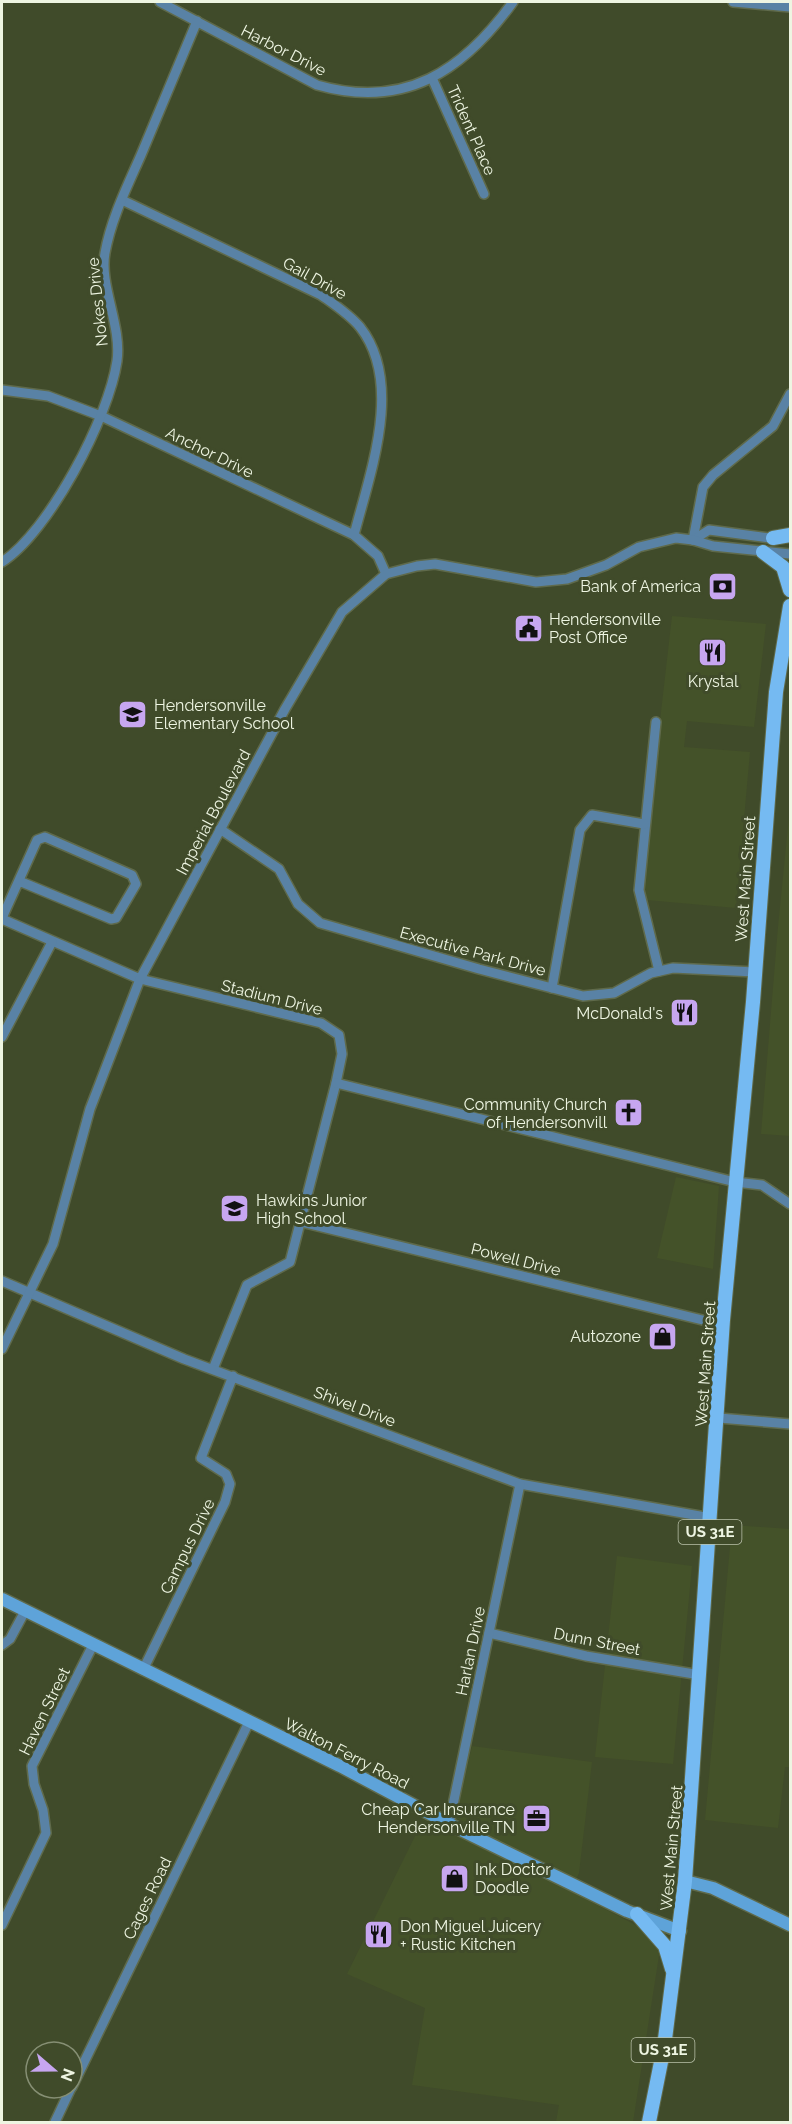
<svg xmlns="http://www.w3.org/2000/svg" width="792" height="2124" font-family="Raleway,sans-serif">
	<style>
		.built { fill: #445229 }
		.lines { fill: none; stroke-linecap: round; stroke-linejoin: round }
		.street-casing { stroke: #5f6a4b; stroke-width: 12 }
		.secondary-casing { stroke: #5f6a4b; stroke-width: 15 }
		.primary-casing { stroke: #5f6a4b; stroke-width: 16 }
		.street { stroke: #5982a5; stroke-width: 9 }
		.secondary { stroke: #5ea3d9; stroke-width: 12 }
		.primary { stroke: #75baf2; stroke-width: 14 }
		.labels { text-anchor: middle; stroke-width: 6; stroke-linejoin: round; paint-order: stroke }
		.shield { fill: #404b2a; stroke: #bac2ab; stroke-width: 1.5 }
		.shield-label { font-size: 15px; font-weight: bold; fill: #eef5e2 }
		.street-label { font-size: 16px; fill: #eef5e2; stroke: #404b2a }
		.poi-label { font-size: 16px; fill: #eef5e2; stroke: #404b2a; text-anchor: end }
	</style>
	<rect width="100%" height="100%" fill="#404b2a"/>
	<g class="built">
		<path d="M672,616L766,624L754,727L687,721L684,747L750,752L736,908L647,900L644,882L647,834Z"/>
		<path d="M790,807V1136L761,1134L778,927Z"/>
		<path d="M676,1177L719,1186L713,1269L657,1258Z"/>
		<path d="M732,1525L790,1529V1767H785L778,1828L705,1820Z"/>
		<path d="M617,1556L692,1566L673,1764L595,1757Z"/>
		<path d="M472,1746L592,1762L579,1873L571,1891L645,1930L660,1949L633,2122H556L559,2105L412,2085L425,2008L347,1974L423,1820L458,1837L466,1823L456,1818Z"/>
	</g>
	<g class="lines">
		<defs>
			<g id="street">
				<path d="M160,2L317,85C405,110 463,71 513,2"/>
				<path d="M733,2L790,7"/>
				<path d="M432,78L484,194"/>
				<path d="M122,200L321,295C335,305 349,314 360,327C404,383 370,473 354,535"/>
				<path d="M2,390L48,396L101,416L354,535L378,556L386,574"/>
				<path d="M693,540L703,487L713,475L773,426L790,394"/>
				<path d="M693,540L709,530L777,539"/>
				<path d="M2,562C49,532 109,417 117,361C122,326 99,285 105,253C111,219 127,187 141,155C160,110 178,66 197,21"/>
				<path d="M656,722L639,890L659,971"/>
				<path d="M220,829L279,869L298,904L320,923L479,969L583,996L614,993L651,973L673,968L755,972"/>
				<path d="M2,918L37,840L45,837L132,875L136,884L116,918L111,919L19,881"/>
				<path d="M2,919L140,979L321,1023L339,1035L342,1054L336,1083L290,1262L247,1285L213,1369"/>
				<path d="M552,988L580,830L592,815L644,824"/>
				<path d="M2,1037L52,942"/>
				<path d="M336,1083L735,1182L762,1185L790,1204"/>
				<path d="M301,1222L723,1325"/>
				<path d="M2,1281L184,1359L520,1484L711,1518"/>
				<path d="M2,1349L53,1244L90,1109L140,979L285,709L342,612L386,574L417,566L435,564L536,582L567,579L606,565L639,547L676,538L693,540L713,546L790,554"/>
				<path d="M719,1418L790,1424"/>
				<path d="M489,1633L586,1656L700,1675"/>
				<path d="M2,1645L10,1639L25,1611"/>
				<path d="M143,1670L225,1502L230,1484L226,1474L201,1458L233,1376"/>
				<path d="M449,1824L520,1484"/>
				<path d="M2,1925L46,1833L43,1810L34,1784L32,1766L93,1645"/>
				<path d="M72,2087L249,1722"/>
				<path d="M55,2122L71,2088"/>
			</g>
			<g id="secondary">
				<path d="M2,1599L340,1766L449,1824L627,1911L680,1931"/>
				<path d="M685,1881L713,1888L790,1925"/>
			</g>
			<g id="primary">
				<path d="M773,538L790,535"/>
				<path d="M763,552L783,567L790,590"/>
				<path d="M637,1914L665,1946L672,1969"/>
				<path d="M649,2122L664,2047L685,1881L723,1320L753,1002L776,692L790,606"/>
			</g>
		</defs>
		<use href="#street" class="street-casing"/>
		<use href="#secondary" class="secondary-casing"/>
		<use href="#primary" class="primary-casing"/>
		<use href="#street" class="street"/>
		<use href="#secondary" class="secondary"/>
		<use href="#primary" class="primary"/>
	</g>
	<defs>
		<symbol id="bank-square" viewBox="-11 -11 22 22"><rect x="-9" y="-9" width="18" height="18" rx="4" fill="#c7a6f0" stroke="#404b2a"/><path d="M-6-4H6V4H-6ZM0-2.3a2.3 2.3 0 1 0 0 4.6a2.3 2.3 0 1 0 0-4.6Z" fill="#111"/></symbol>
		<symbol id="civic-square" viewBox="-11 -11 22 22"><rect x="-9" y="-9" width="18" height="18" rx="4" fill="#c7a6f0" stroke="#404b2a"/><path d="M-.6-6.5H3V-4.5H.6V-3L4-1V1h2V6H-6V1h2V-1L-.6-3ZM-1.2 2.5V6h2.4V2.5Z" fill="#111"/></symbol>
		<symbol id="restaurant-square" viewBox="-11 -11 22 22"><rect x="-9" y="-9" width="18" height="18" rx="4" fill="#c7a6f0" stroke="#404b2a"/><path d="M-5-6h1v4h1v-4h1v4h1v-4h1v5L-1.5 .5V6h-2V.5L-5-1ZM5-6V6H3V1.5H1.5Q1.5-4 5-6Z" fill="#111"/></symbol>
		<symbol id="school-square" viewBox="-11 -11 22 22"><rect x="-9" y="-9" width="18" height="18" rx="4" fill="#c7a6f0" stroke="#404b2a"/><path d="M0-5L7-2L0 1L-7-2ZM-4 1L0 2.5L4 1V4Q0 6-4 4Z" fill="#111"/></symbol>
		<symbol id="church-square" viewBox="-11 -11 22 22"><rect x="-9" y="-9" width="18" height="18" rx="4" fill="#c7a6f0" stroke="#404b2a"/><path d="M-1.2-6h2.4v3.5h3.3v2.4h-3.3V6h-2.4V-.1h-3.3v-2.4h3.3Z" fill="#111"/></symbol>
		<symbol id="shop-square" viewBox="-11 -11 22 22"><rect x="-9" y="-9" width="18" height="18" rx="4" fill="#c7a6f0" stroke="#404b2a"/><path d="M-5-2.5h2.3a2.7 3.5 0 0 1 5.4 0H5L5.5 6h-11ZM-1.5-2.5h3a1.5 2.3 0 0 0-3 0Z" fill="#111"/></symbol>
		<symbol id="office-square" viewBox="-11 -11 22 22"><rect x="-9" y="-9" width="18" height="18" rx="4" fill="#c7a6f0" stroke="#404b2a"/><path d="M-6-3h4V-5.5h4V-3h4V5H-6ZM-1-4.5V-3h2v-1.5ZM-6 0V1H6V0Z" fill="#111"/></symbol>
	</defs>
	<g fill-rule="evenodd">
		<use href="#bank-square" x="706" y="570" width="33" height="33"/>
		<use href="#civic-square" x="512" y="612" width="33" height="33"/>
		<use href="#restaurant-square" x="696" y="636" width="33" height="33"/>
		<use href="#school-square" x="116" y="698" width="33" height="33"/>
		<use href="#restaurant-square" x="668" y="996" width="33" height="33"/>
		<use href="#church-square" x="612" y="1096" width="33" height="33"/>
		<use href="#school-square" x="218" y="1192" width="33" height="33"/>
		<use href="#shop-square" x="646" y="1320" width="33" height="33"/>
		<use href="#office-square" x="520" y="1802" width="33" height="33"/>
		<use href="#shop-square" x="438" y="1862" width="33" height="33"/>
		<use href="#restaurant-square" x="362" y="1918" width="33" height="33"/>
	</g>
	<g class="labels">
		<g class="shield">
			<rect x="678.5" y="1520" width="63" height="24" rx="4.5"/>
			<rect x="631.5" y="2038" width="63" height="24" rx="4.5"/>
		</g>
		<g class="shield-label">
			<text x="710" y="1537">US 31E</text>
			<text x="663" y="2055">US 31E</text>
		</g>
		<g class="street-label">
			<text transform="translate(284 50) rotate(27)" y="6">Harbor Drive</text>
			<text transform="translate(472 130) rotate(66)" y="6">Trident Place</text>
			<text transform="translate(315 278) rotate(29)" y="6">Gail Drive</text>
			<text transform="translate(97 302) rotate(-96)" y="6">Nokes Drive</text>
			<text transform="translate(210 452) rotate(26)" y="6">Anchor Drive</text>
			<text transform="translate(213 812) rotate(-62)" y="6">Imperial Boulevard</text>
			<text transform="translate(745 879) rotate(-86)" y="6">West Main Street</text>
			<text transform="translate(473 951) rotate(15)" y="6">Executive Park Drive</text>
			<text transform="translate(272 997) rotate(14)" y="6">Stadium Drive</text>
			<text transform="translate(516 1259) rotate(14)" y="6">Powell Drive</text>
			<text transform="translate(705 1364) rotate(-86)" y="6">West Main Street</text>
			<text transform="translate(355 1406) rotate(21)" y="6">Shivel Drive</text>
			<text transform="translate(187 1546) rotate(-64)" y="6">Campus Drive</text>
			<text transform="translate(597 1641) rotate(11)" y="6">Dunn Street</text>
			<text transform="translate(470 1651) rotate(-78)" y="6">Harlan Drive</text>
			<text transform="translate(44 1711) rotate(-64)" y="6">Haven Street</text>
			<text transform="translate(347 1753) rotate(27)" y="6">Walton Ferry Road</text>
			<text transform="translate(671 1848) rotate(-85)" y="6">West Main Street</text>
			<text transform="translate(147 1898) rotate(-64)" y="6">Cages Road</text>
		</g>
		<g class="poi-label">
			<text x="701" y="592">Bank of America</text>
			<text x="549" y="625" text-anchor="start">Hendersonville<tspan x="549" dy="18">Post Office</tspan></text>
			<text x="713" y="687" text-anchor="middle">Krystal</text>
			<text x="154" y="711" text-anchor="start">Hendersonville<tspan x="154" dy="18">Elementary School</tspan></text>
			<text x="663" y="1019">McDonald's</text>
			<text x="607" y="1110">Community Church<tspan x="607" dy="18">of Hendersonvill</tspan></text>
			<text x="256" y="1206" text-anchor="start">Hawkins Junior<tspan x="256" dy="18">High School</tspan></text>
			<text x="641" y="1342">Autozone</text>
			<text x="515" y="1815">Cheap Car Insurance<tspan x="515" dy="18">Hendersonville TN</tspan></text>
			<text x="475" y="1875" text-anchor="start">Ink Doctor<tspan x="475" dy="18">Doodle</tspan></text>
			<text x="400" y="1932" text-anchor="start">Don Miguel Juicery<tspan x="400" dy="18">+ Rustic Kitchen</tspan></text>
		</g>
	</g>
	<rect width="792" height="2124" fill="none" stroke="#eef5e2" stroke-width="6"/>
	<g transform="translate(54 2070) rotate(110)"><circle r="28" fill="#404b2a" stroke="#868f74" stroke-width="1.5"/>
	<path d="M0-4.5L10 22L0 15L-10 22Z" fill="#c7a6f0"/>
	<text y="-9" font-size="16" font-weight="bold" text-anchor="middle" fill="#eef5e2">N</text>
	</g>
</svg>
